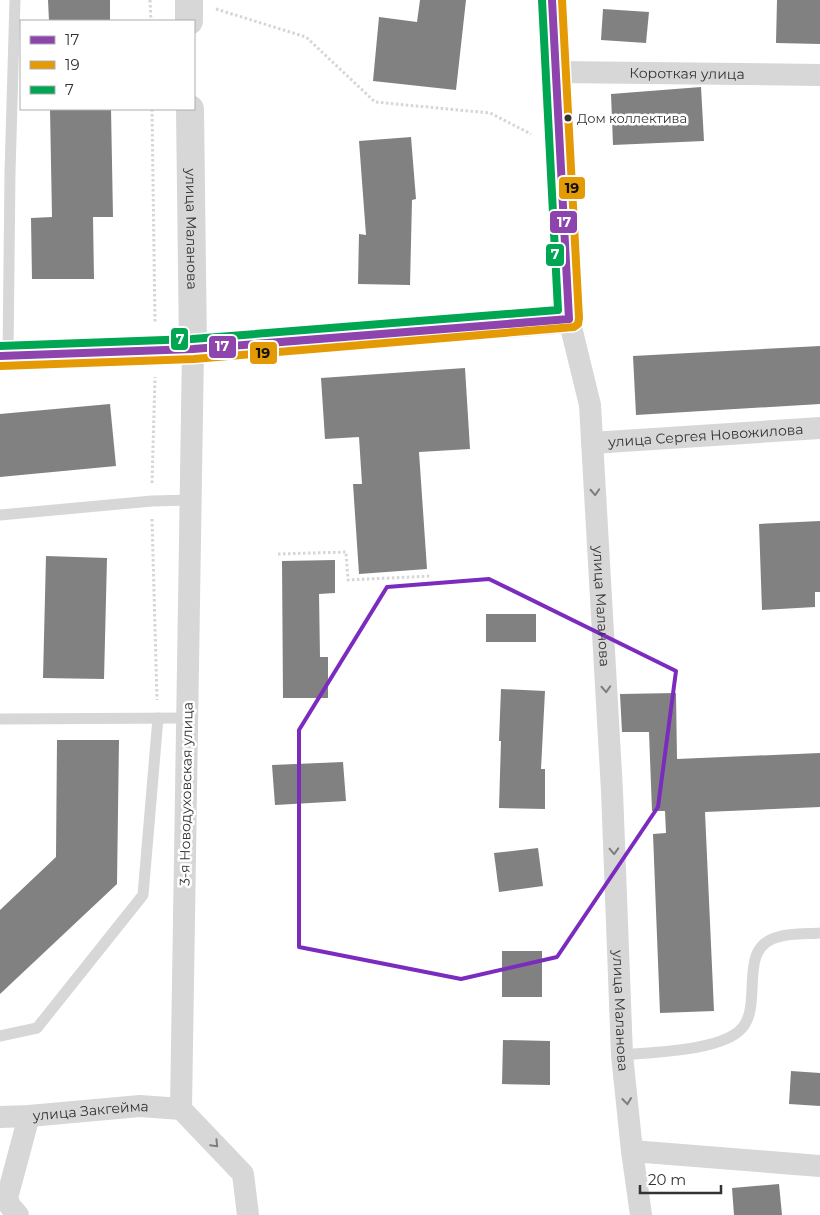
<svg xmlns="http://www.w3.org/2000/svg" width="820" height="1215" font-family="Montserrat,sans-serif">
	<style>
		.building { fill: #818181 }
		.lines { fill: none; stroke-linecap: round; stroke-linejoin: round }
		.path { stroke: #d6d6d6; stroke-width: 3; stroke-dasharray: 2.5 2.5; stroke-linecap: butt }
		.service { stroke: #d7d7d7; stroke-width: 11 }
		.minor { stroke: #d7d7d7; stroke-width: 22 }
		.tertiary { stroke: #d7d7d7; stroke-width: 28 }
		.bus-1-casing { stroke: #fff; stroke-width: 11 }
		.bus-2-casing { stroke: #fff; stroke-width: 11 }
		.bus-3-casing { stroke: #fff; stroke-width: 11 }
		.bus-1 { stroke: #8e44ad; stroke-width: 8 }
		.bus-2 { stroke: #e39a05; stroke-width: 8 }
		.bus-3 { stroke: #00a651; stroke-width: 8 }
		.oneway { stroke: #7d7d7d }
		.marked { fill: none; stroke: #7b2cbf; stroke-width: 4; stroke-linejoin: round }
		.bus-dot { fill: #333; stroke: #fff; stroke-width: 2 }
		.labels { text-anchor: middle; stroke-width: 5; stroke-linejoin: round; paint-order: stroke }
		.bus-label { font-size: 13px; fill: #333; stroke: #fff; text-anchor: start }
		.street-label { font-size: 14px; fill: #333; stroke: #fff }
		.line-badge { stroke: #fff; stroke-width: 2 }
		.badge-label { font-size: 14px; text-anchor: middle; font-weight: bold; fill: #fff }
		.pale-badge-label { font-size: 14px; text-anchor: middle; font-weight: bold; fill: #111 }
	</style>
	<rect width="100%" height="100%" fill="#fff"/>
	<g class="building">
		<path d="M48,0H110V21H49Z"/>
		<path d="M420,0H466L456,90L373,81L379,17L417,22Z"/>
		<path d="M777,0H820V44L776,43Z"/>
		<path d="M603,9L649,12L646,43L601,40Z"/>
		<path d="M701,87L704,141L613,145L611,94Z"/>
		<path d="M50,109H111L113,217H93L94,279H32L31,218L52,217Z"/>
		<path d="M411,137L416,199L412,200L410,285L358,284L359,234L366,235L359,141Z"/>
		<path d="M820,346V404L636,415L633,356Z"/>
		<path d="M465,368L470,449L419,452L427,569L359,574L353,484H362L359,437L325,439L321,378Z"/>
		<path d="M110,404L116,466L0,477V414Z"/>
		<path d="M820,521V592H815V607L762,610L759,524Z"/>
		<path d="M46,556L107,558L104,679L43,678Z"/>
		<path d="M335,560V593L319,594L320,657H328V698H283L282,561Z"/>
		<rect x="486" y="614" width="50" height="28"/>
		<path d="M501,689L545,691L541,769H545V809L499,808L501,741H499Z"/>
		<path d="M676,693L677,759L820,753V807L705,812L714,1011L660,1013L653,834L666,833L665,811H652L649,732H622L620,694Z"/>
		<path d="M57,740H119L117,884L0,994V910L56,857Z"/>
		<path d="M343,762L346,801L275,805L272,765Z"/>
		<path d="M538,848L543,886L499,892L494,853Z"/>
		<rect x="502" y="951" width="40" height="46"/>
		<path d="M503,1040L550,1041V1085L502,1084Z"/>
		<path d="M791,1071L820,1073V1106L789,1104Z"/>
		<path d="M779,1184L782,1215H734L732,1188Z"/>
	</g>
	<g class="lines">
		<g class="path">
			<path d="M150,0L151,21"/>
			<path d="M216,9L306,37L375,102L490,113L531,134"/>
			<path d="M152,109L155,323"/>
			<path d="M152,483L155,377"/>
			<path d="M152,519L157,700"/>
			<path d="M278,554L346,552L348,580L431,576"/>
		</g>
		<g class="service">
			<path d="M8,356L10,172L15,0"/>
			<path d="M0,515L152,501L191,500"/>
			<path d="M0,719L187,718"/>
			<path d="M0,1036L37,1028L143,895L158,718"/>
			<path d="M622,1055C653,1052 714,1051 738,1032C767,1009 734,948 778,937C791,933 807,934 820,933"/>
		</g>
		<g class="minor">
			<path id="s1" d="M555,72L820,75"/>
			<path id="s2" d="M569,319L590,405L612,791L622,1055L632,1151L641,1215"/>
			<path d="M193,349L181,1109L243,1174L248,1215"/>
			<path id="s3" d="M592,443L820,428"/>
			<path id="s4" d="M0,1117L29,1116L140,1106L181,1109"/>
			<path d="M632,1151L820,1166"/>
			<path d="M18,1215L10,1206L7,1198L29,1116"/>
		</g>
		<g class="tertiary">
			<path d="M189,0V21"/>
			<path id="s5" d="M190,109L193,349"/>
			<path d="M0,356L193,349L569,319L559,148L552,0"/>
		</g>
		<defs>
			<path id="bus-1" d="M0,356L193,349L569,319L552,0"/>
			<path id="bus-2" d="M0,366L194,359L574,327L578,324L579,318L562,0"/>
			<path id="bus-3" d="M0,346L192,339L558,310L542,0"/>
		</defs>
		<use href="#bus-1" class="bus-1-casing"/>
		<use href="#bus-2" class="bus-2-casing"/>
		<use href="#bus-3" class="bus-3-casing"/>
		<use href="#bus-1" class="bus-1"/>
		<use href="#bus-2" class="bus-2"/>
		<use href="#bus-3" class="bus-3"/>
	</g>
	<defs><path id="oneway-chevron" d="M-2-3.5L2.5 0L-2 3.5" fill="none" stroke-width="1.6" stroke-linecap="round" stroke-linejoin="round" transform="scale(1.25)"/></defs>
	<g class="oneway">
		<use href="#oneway-chevron" transform="translate(595 492) rotate(87)"/>
		<use href="#oneway-chevron" transform="translate(606 689) rotate(87)"/>
		<use href="#oneway-chevron" transform="translate(614 851) rotate(88)"/>
		<use href="#oneway-chevron" transform="translate(627 1101) rotate(84)"/>
		<use href="#oneway-chevron" transform="translate(215 1144) rotate(46)"/>
	</g>
	<path class="marked" d="M489,579L676,671L658,807L557,957L461,979L299,947V730L387,587Z"/>
	<circle class="bus-dot" cx="568" cy="118" r="4.5"/>
	<g class="labels">
		<g class="bus-label">
			<text x="577" y="123">Дом коллектива</text>
		</g>
		<g class="street-label">
			<text dy="5" stroke="none"><textPath href="#s1" startOffset="132">Короткая улица</textPath></text>
			<text dy="5" stroke="none"><textPath href="#s5" startOffset="120">улица Маланова</textPath></text>
			<text dy="5" stroke="none"><textPath href="#s3" startOffset="114">улица Сергея Новожилова</textPath></text>
			<text dy="5" stroke="none"><textPath href="#s2" startOffset="290">улица Маланова</textPath></text>
			<text transform="translate(186 794) rotate(-89)" y="5">3-я Новодуховская улица</text>
			<text dy="5" stroke="none"><textPath href="#s2" startOffset="695">улица Маланова</textPath></text>
			<text dy="5" stroke="none"><textPath href="#s4" startOffset="91">улица Закгейма</textPath></text>
		</g>
	</g>
	<g class="line-badge">
		<rect x="558" y="176" width="28" height="24" rx="5" fill="#e39a05"/>
		<rect x="549" y="210" width="29" height="24" rx="5" fill="#8e44ad"/>
		<rect x="545" y="243" width="20" height="24" rx="5" fill="#00a651"/>
		<rect x="170" y="327" width="19" height="24" rx="5" fill="#00a651"/>
		<rect x="208" y="335" width="29" height="24" rx="5" fill="#8e44ad"/>
		<rect x="249" y="341" width="29" height="24" rx="5" fill="#e39a05"/>
	</g>
	<g class="badge-label">
		<text x="564" y="227">17</text>
		<text x="555" y="259">7</text>
		<text x="180" y="344">7</text>
		<text x="222" y="351">17</text>
	</g>
	<g class="pale-badge-label">
		<text x="572" y="193">19</text>
		<text x="263" y="358">19</text>
	</g>
	<rect x="20" y="20" width="175" height="90" fill="#ffffff" stroke="#adadad"/>
	<rect x="30" y="36" width="25" height="8" fill="#8e44ad" stroke="#adadad"/>
	<text x="65" y="45" font-size="15" fill="#333333">17</text>
	<rect x="30" y="61" width="25" height="8" fill="#e39a05" stroke="#adadad"/>
	<text x="65" y="70" font-size="15" fill="#333333">19</text>
	<rect x="30" y="86" width="25" height="8" fill="#00a651" stroke="#adadad"/>
	<text x="65" y="95" font-size="15" fill="#333333">7</text>
	<path d="M640 1185v8h81v-8" fill="none" stroke="#333333" stroke-width="2.5"/>
	<text x="648" y="1185" font-size="15" fill="#333333" stroke="#ffffff" stroke-width="4" paint-order="stroke">20 m</text>
</svg>
